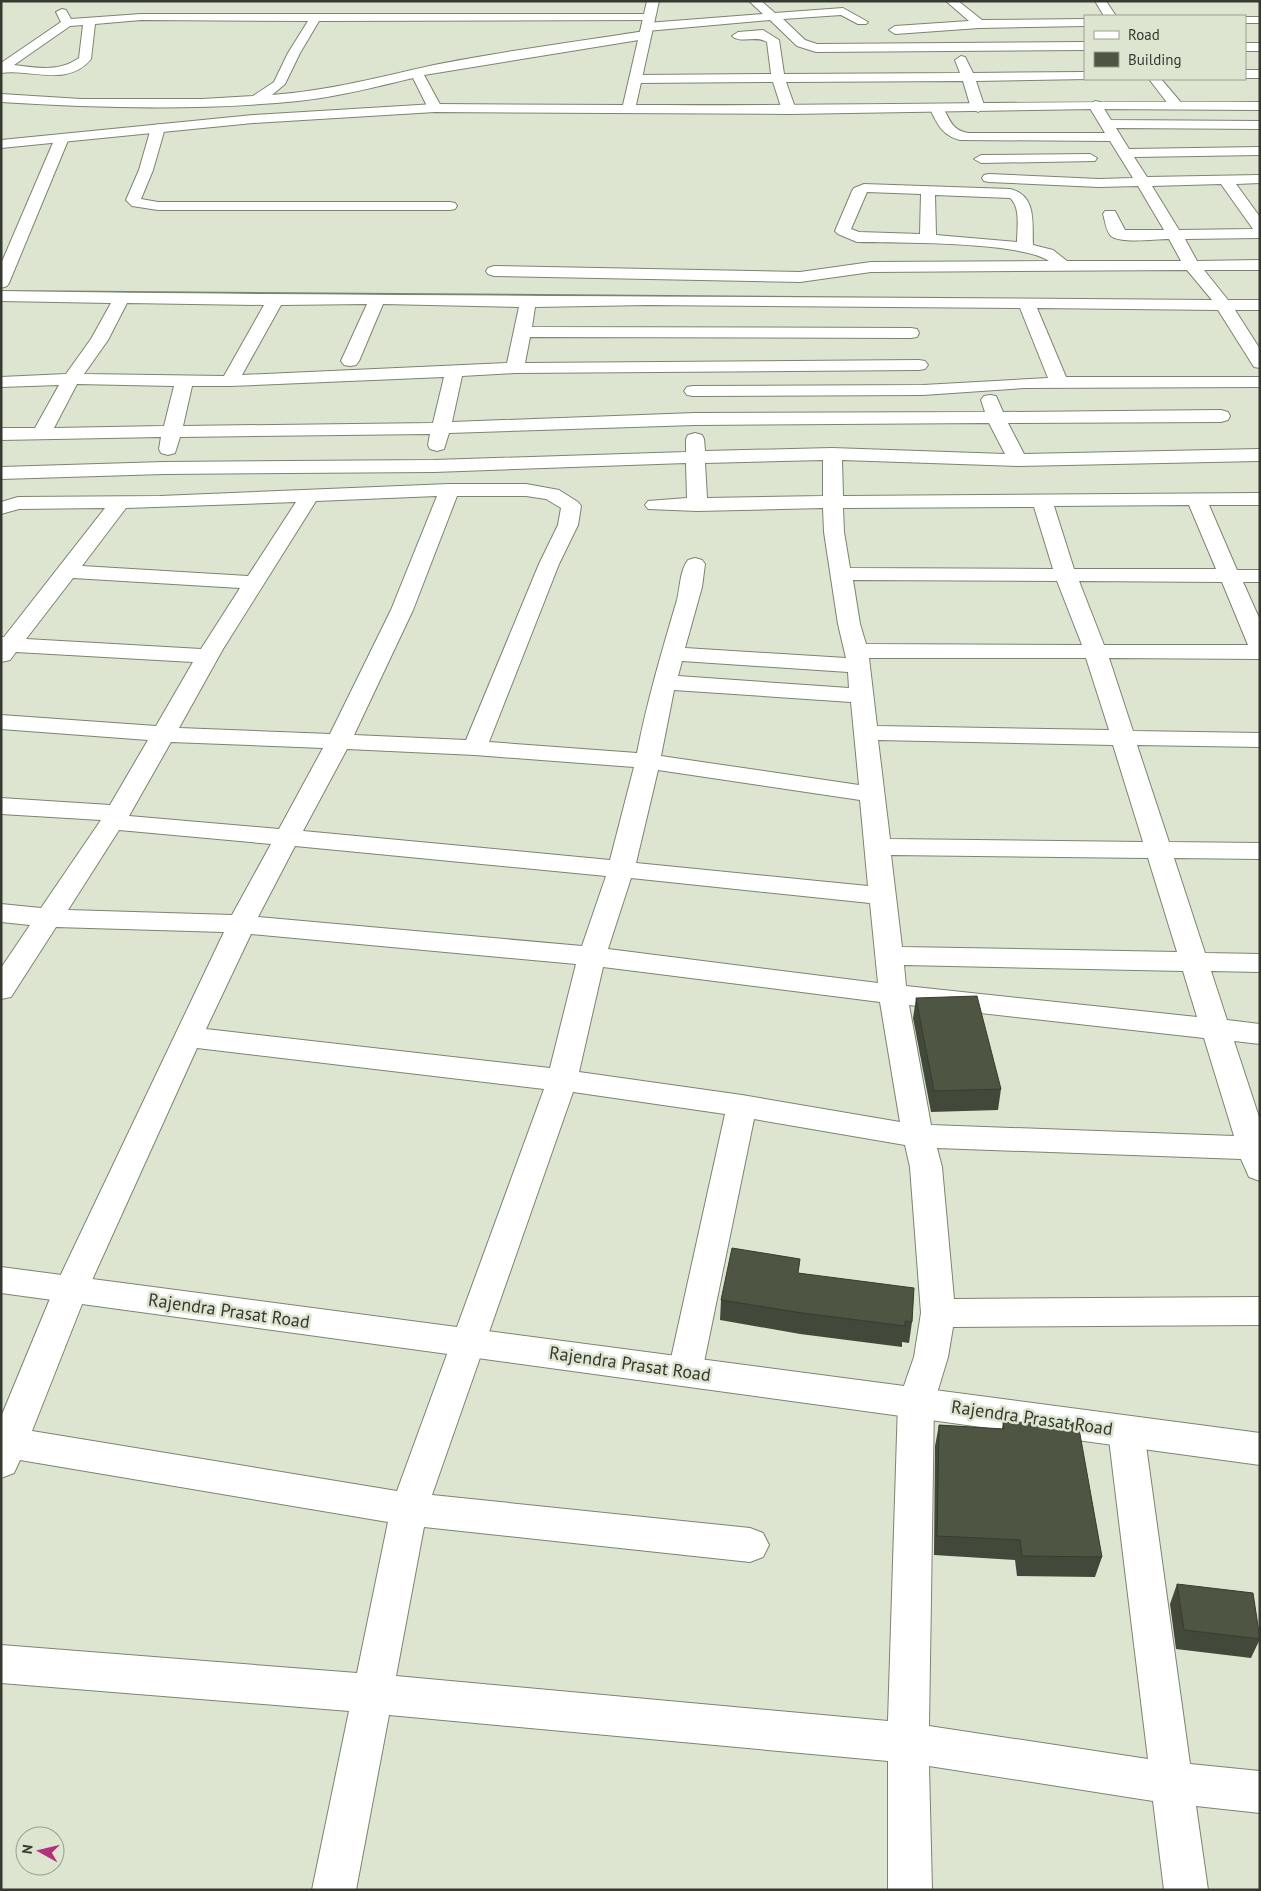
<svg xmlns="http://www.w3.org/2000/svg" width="1261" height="1891" font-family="'PT Sans',sans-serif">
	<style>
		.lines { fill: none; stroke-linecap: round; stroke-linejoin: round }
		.street-casing { stroke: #7c8470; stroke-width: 2 }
		.secondary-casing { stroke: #7c8470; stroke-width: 2 }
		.street { fill: #fff; fill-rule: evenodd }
		.secondary { fill: #fff; fill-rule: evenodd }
		.wall { fill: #43493a }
		.building { fill: #4e5543; stroke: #373c2f }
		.labels { text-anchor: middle; stroke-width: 5; stroke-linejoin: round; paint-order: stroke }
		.near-street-label { font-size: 18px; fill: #353930; stroke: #dde5d0 }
	</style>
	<rect width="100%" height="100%" fill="#dde5d0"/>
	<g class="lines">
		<defs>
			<g id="street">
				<path d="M749,1H761L775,13L843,8L868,22L866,24H858L841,15L783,19L805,40L817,44L1085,42V50L816,52L797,46L770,20L647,31L641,27L647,23L763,14Z"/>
				<path d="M946,1H958L982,20L1085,19V26L979,28L895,34L889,30L895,26L969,21Z"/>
				<path d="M1095,1H1106L1116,16H1104Z"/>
				<path d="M62,9L66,10L71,19L141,14H649L655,17L649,20L319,21L300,53L285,84L272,95C328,91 379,77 434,65C503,51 575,42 645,31L651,35L645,39L424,75L442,108L435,112L428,108L413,78C375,87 337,97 298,101C199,111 100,108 1,102V94L81,99H202L253,96L274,82L288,53L308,21L141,20L95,24L91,59C68,88 28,68 1,73V63L61,22L56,12ZM83,25L79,58C60,72 37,68 14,65L70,26Z"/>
				<rect x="1245" y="17" width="15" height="6"/>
				<path d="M763,30L779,40L784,74L960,73L955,60L961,56L965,57L973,73L1085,72V79H1089L976,81L985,108L978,112L971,108L963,81L786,82L796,110L789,114L782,110L773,82L635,83L629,79L635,75L771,74L767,42C756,35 740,44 732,36L738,32Z"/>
				<rect x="1245" y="43" width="15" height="8"/>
				<rect x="1245" y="70" width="15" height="8"/>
				<path d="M1149,79H1161L1184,106L1182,109H1172Z"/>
				<path d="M1095,101L1100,102L1111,120L1260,121V129L1116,128L1129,149L1260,147V155L1134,157L1147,177L1260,175V183L1236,184L1260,217V238L1185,239L1197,261L1260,260V270H1204L1228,300H1260V310H1235L1260,349V368L1254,367L1218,310L1037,308L1066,377H1260V387L1024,388L923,395L693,396L687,395L684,391L687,387L693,386L923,385L1048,378L1020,308L648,305L535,307L532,327L911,328L917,329L919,333L917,337L911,338L530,337L525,363L919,360L925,361L928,365L925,369L919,370L515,373L462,376L452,422L695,413L985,412L981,400L984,396L990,395L996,396L1003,412L1221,410L1228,412L1230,416L1228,420L1221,422L1008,423L1024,454L1260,449V461L1018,466L842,460L843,496L1260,493V505H1209L1237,570H1260V582H1243L1260,620V659L1109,658L1133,731L1260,733V747L1137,745L1169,842L1260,843V859L1174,858L1205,953L1260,954V972L1211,971L1227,1020L1260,1024V1044L1234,1041L1260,1120V1181L1249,1177L1241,1159L937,1148L942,1167L954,1299L1260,1297V1325L953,1327L948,1357L934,1403L929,1726L1148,1759L1108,1431L1113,1420L1126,1416L1139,1420L1144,1431L1190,1764L1260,1771V1813L1196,1806L1208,1890H1164L1153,1801L929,1766L932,1890H888V1761L389,1715L356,1890H312L349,1711L1,1683V1645L357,1673L388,1522L20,1460L14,1473L1,1478V1417L54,1289L224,932L56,927L11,997L1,999V968L30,925L1,922V904L41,908L101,820L1,814V798L110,805L148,740L1,729V715L156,726L193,662L16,652L10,660L1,662V637H4L105,508L19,509L1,514V502L18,497L160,496L449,484H526L559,490L578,502L581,506L578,525L559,564L489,742L637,753C647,701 662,651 677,600C680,588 680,570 688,560L695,558L702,560L705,564L702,587L685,648L846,658L838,624L824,532L823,508L697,511L648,509L645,505L648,501L687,498L686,463L434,472L164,474L1,479V467L164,462L434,460L686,452V439L688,435L695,433L702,435L704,439L705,451L832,448L1005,454L989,423L695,425L449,433L444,449L437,451L430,449L428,445L430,434L180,437L175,453L168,455L161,453L159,449L161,437L1,440V428H35L59,385L1,387V377L66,374L91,339L111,303L1,301V291C405,297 809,296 1212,300L1187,270L871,272L800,282L494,276L488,274L486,271L488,268L494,266L800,272L871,262L1049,261C1019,241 898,243 857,242L838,234L835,231L852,191L854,188L864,184L1010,189C1037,195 1032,223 1033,245L1053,250L1067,261H1181L1169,239C1156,239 1121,244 1111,236C1106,231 1105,220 1103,214L1105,211H1115L1125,230H1164L1138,186L1099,187L989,182L984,181L982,178L984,175L989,174L1099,179L1133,178L1110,141L960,140C942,135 938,125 930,109L937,105L942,106C950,119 951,130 968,133H1105L1088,105ZM1221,184L1253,229L1179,230L1152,186ZM867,192L921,194L920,234L859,232L851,229ZM935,195L1010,198C1021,207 1017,229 1017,242L936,235ZM127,303L264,305L224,376L84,374L108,340ZM367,304L341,361L344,365L350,366L356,365L359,361L383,304L519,307L507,363L242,375L281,305ZM444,377L433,423L183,426L192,386H230ZM77,384L174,386L164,426L54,428ZM823,460V496L707,498L705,463ZM437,496L391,610L330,734L179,728L223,649L316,501ZM457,496H526L546,499L561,508L558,525L539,564L466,740L354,735L413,610ZM296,502L248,576L82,566L126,508ZM1189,505L1216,569H1074L1054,506ZM1034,507L1053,569L850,568L844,532L843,508ZM73,578L240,588L201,649L26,639ZM853,580L1057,581L1082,645L866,644L860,624ZM1079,581L1222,582L1248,645H1104ZM869,658H1086L1109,730L877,726ZM682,661L848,672L849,688L678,676ZM674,690L851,702L859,785L661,756ZM878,740L1113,745L1143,842L890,839ZM171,742L323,748L279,829L129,816ZM347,749L475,755L634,767L610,860L303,831ZM658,770L860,800L868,886L636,863ZM119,830L271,844L232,915L68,910ZM295,846L606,876L582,946L258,917ZM891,855L1148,858L1177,952L902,947ZM631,878L870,903L878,983L608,949ZM251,934L576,964L550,1068L206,1029ZM904,965L1183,971L1197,1017L906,986ZM603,967L880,1002L900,1122L742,1095L579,1072ZM909,1005L1204,1038L1234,1136L931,1125ZM197,1048L544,1089L397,1491L32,1431L88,1289ZM573,1092L725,1114L668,1372L673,1382L685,1386L697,1382L702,1372L754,1119L905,1145L910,1167L921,1313L914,1357L898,1403L888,1721L396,1676L424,1527L750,1562L763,1557L769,1545L763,1533L750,1528L432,1495Z"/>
				<path d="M158,124L165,128L153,170L141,199L158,202H450L455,203L457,206L455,209L450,210H158L132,206L126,200L139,170L151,128Z"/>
				<path d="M62,134L69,138L9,283L7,286L1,288V264L55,138Z"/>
				<path d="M1090,154L1097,158L1095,161L981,163L974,159L981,155Z"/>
			</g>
			<g id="secondary">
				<path d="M647,1H659L636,105C844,106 1052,101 1260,102V110L1095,109L789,114L435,112L253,123L1,148V140L253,115L435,104L623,105Z"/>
				<path d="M1,1267L1260,1433V1465L1,1293Z"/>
			</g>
		</defs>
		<use href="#street" class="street-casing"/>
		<use href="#secondary" class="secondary-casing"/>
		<use href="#street" class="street"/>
		<use href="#secondary" class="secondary"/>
	</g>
	<g class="wall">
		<path d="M916,998L1001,1089L998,1110L931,1112L913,1018Z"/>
		<path d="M799,1273L912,1322L909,1343L902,1342V1347L800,1334L720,1320L721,1300Z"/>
		<path d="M1003,1422L1102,1557L1095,1577L1017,1576L1015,1560L934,1555L935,1446L939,1425L1002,1429Z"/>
		<path d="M1177,1584L1260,1639L1251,1658L1176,1649L1170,1604Z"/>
	</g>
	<g class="building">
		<path d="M977,996L1001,1089L934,1091L916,998Z"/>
		<path d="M732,1248L800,1259L798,1273L914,1288L912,1322L905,1321V1326L802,1313L721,1300Z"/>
		<path d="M1003,1422L1078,1423L1102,1557L1022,1556L1020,1540L937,1536L939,1425L1004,1429Z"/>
		<path d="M1177,1584L1253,1593L1260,1639L1184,1630Z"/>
	</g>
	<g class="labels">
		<g class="near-street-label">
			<text transform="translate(229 1311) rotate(8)" y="6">Rajendra Prasat Road</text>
			<text transform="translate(630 1364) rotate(8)" y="6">Rajendra Prasat Road</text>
			<text transform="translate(1032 1418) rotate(8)" y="6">Rajendra Prasat Road</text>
		</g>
	</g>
	<rect width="1261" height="1891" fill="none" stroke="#353930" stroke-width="5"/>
	<rect x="1084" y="15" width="162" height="65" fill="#dde5d0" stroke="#9aa090"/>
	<rect x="1094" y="31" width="25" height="8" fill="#ffffff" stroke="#9aa090"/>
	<text x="1128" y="40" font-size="15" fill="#353930">Road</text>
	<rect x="1094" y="52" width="25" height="15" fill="#4e5543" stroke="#9aa090"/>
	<text x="1128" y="65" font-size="15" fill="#353930">Building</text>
	<g transform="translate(40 1851) rotate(278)"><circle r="24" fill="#dde5d0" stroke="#9aa090"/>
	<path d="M0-4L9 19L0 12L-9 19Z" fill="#b3317c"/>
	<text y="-8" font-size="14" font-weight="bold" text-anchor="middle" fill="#353930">N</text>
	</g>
</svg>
